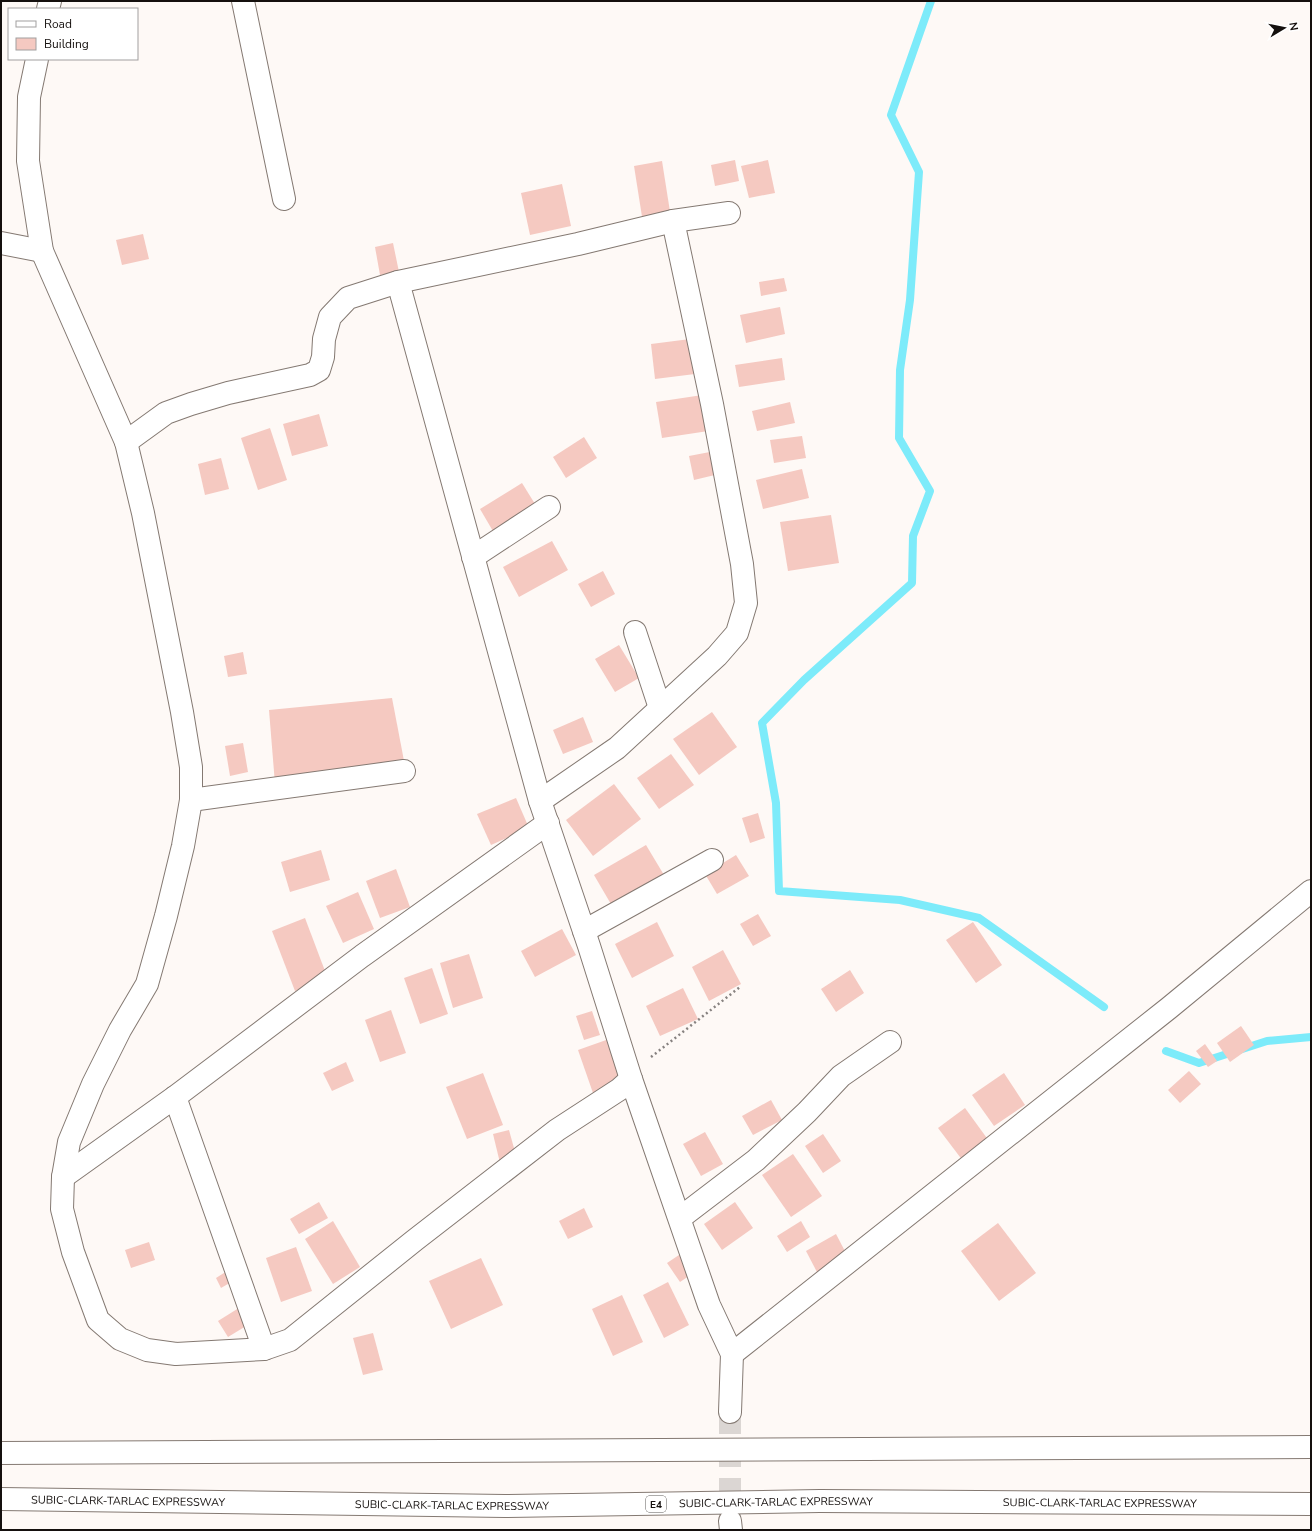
<svg xmlns="http://www.w3.org/2000/svg" width="1312" height="1531" font-family="'Nunito Sans',sans-serif">
	<style>
		.lines { fill: none; stroke-linecap: round; stroke-linejoin: round }
		.stream { stroke: #7debfa; stroke-width: 8 }
		.building { fill: #f5c9c1 }
		.minor-tunnel { stroke: #dbd6d3; stroke-width: 22; stroke-dasharray: 22 11; stroke-linecap: butt }
		.minor-casing { stroke: #847972; stroke-width: 24 }
		.highway-casing { stroke: #847972; stroke-width: 24 }
		.path { stroke: #878280; stroke-width: 2.5; stroke-dasharray: 2 3; stroke-linecap: butt }
		.minor { stroke: #fff; stroke-width: 22 }
		.highway { stroke: #fff; stroke-width: 22 }
		.labels { text-anchor: middle; stroke-width: 3; stroke-linejoin: round; paint-order: stroke }
		.shield { fill: #fff; stroke: #5b5856; stroke-width: 1 }
		.shield-label { font-size: 10px; font-weight: bold; fill: #15100e }
		.street-label { font-size: 11px; fill: #15100e; stroke: #fff }
	</style>
	<rect width="100%" height="100%" fill="#fef9f6"/>
	<g class="lines">
		<g class="stream">
			<path d="M931,1L891,115L919,172L910,300L900,370L899,438L930,491L913,536L912,583L804,680L762,723L776,803L779,891L900,900L979,918L1104,1007"/>
			<path d="M1166,1051L1199,1063L1267,1041L1311,1037"/>
		</g>
	</g>
	<g class="building">
		<path d="M735,160L739,181L715,186L711,165Z"/>
		<path d="M768,160L775,193L749,198L741,166Z"/>
		<path d="M662,161L671,218L643,223L634,166Z"/>
		<path d="M562,184L571,226L530,235L521,193Z"/>
		<path d="M143,234L149,259L122,265L116,240Z"/>
		<path d="M393,243L399,272L380,275L375,247Z"/>
		<path d="M784,278L787,291L761,296L759,282Z"/>
		<path d="M780,307L785,334L746,343L740,315Z"/>
		<path d="M698,338L703,373L655,379L651,344Z"/>
		<path d="M782,358L785,380L739,387L735,365Z"/>
		<path d="M709,394L715,430L662,438L656,402Z"/>
		<path d="M790,402L795,423L757,431L752,411Z"/>
		<path d="M319,414L328,446L292,456L283,424Z"/>
		<path d="M270,428L287,480L258,490L241,438Z"/>
		<path d="M802,436L806,458L774,463L770,440Z"/>
		<path d="M584,437L597,458L566,478L553,457Z"/>
		<path d="M715,451L719,474L694,480L689,456Z"/>
		<path d="M221,458L229,489L205,495L198,464Z"/>
		<path d="M802,469L809,498L763,509L756,480Z"/>
		<path d="M522,483L540,512L497,538L480,509Z"/>
		<path d="M831,515L839,563L788,571L780,522Z"/>
		<path d="M552,541L568,570L519,597L503,567Z"/>
		<path d="M603,571L615,594L591,607L578,584Z"/>
		<path d="M619,645L639,678L615,692L595,659Z"/>
		<path d="M243,652L247,674L228,677L224,656Z"/>
		<path d="M392,698L405,766L275,784L269,710Z"/>
		<path d="M712,712L737,747L699,775L673,739Z"/>
		<path d="M583,717L593,742L563,754L553,730Z"/>
		<path d="M243,743L248,772L230,776L225,746Z"/>
		<path d="M671,754L694,785L659,809L637,778Z"/>
		<path d="M614,784L641,819L593,856L566,820Z"/>
		<path d="M516,798L529,828L491,845L477,814Z"/>
		<path d="M758,813L765,838L750,843L742,818Z"/>
		<path d="M646,845L667,880L615,911L594,875Z"/>
		<path d="M321,850L330,880L290,892L281,862Z"/>
		<path d="M736,855L749,876L717,894L705,874Z"/>
		<path d="M396,869L410,907L380,918L366,881Z"/>
		<path d="M358,892L374,929L343,943L326,906Z"/>
		<path d="M758,914L771,936L753,946L740,924Z"/>
		<path d="M305,918L328,979L295,991L272,931Z"/>
		<path d="M657,922L674,956L632,978L615,944Z"/>
		<path d="M973,922L1002,965L976,983L946,940Z"/>
		<path d="M562,929L576,955L535,977L521,951Z"/>
		<path d="M723,950L741,984L709,1001L692,967Z"/>
		<path d="M469,954L483,998L453,1008L440,963Z"/>
		<path d="M432,968L448,1014L420,1024L404,978Z"/>
		<path d="M850,970L864,993L836,1012L821,989Z"/>
		<path d="M683,988L698,1019L660,1036L646,1006Z"/>
		<path d="M391,1010L406,1053L380,1062L365,1020Z"/>
		<path d="M592,1011L600,1035L584,1040L576,1016Z"/>
		<path d="M1241,1026L1254,1045L1230,1062L1217,1043Z"/>
		<path d="M609,1039L624,1082L593,1093L578,1050Z"/>
		<path d="M1205,1044L1217,1061L1208,1067L1196,1051Z"/>
		<path d="M346,1062L354,1081L332,1091L323,1073Z"/>
		<path d="M1189,1071L1201,1084L1180,1103L1168,1090Z"/>
		<path d="M483,1073L503,1125L467,1139L446,1087Z"/>
		<path d="M1004,1073L1025,1105L994,1126L972,1095Z"/>
		<path d="M771,1100L782,1120L753,1135L742,1116Z"/>
		<path d="M965,1108L989,1141L963,1161L938,1128Z"/>
		<path d="M509,1130L517,1159L500,1163L493,1134Z"/>
		<path d="M705,1132L723,1164L701,1176L683,1144Z"/>
		<path d="M823,1134L841,1161L823,1173L805,1146Z"/>
		<path d="M793,1154L822,1196L791,1217L762,1175Z"/>
		<path d="M319,1202L328,1218L299,1234L290,1219Z"/>
		<path d="M735,1202L753,1228L722,1250L704,1224Z"/>
		<path d="M584,1208L593,1227L568,1239L559,1221Z"/>
		<path d="M333,1221L360,1267L333,1284L305,1239Z"/>
		<path d="M801,1221L810,1237L787,1252L777,1236Z"/>
		<path d="M998,1223L1036,1273L999,1301L961,1251Z"/>
		<path d="M836,1234L848,1257L818,1274L806,1251Z"/>
		<path d="M149,1242L155,1260L131,1268L125,1250Z"/>
		<path d="M296,1247L312,1291L281,1302L266,1258Z"/>
		<path d="M682,1253L695,1272L680,1282L667,1263Z"/>
		<path d="M481,1258L503,1305L451,1329L429,1281Z"/>
		<path d="M227,1271L233,1281L221,1288L216,1278Z"/>
		<path d="M668,1282L689,1325L664,1338L643,1295Z"/>
		<path d="M622,1295L643,1342L613,1356L592,1309Z"/>
		<path d="M242,1306L251,1323L228,1337L218,1321Z"/>
		<path d="M373,1333L383,1370L363,1375L353,1338Z"/>
	</g>
	<g class="lines">
		<path class="minor-tunnel" d="M730,1412V1521"/>
		<defs>
			<g id="minor">
				<path d="M243,1L284,199"/>
				<path d="M48,9L50,1"/>
				<path d="M37,59L29,97L28,161L42,251L126,442L143,513L182,712L191,767V800L183,846L166,916L147,984L120,1030L93,1084L69,1142L63,1177L62,1209L73,1252L98,1320L120,1339L147,1350L176,1354L264,1349L290,1340L415,1240L557,1130L620,1089L631,1079"/>
				<path d="M1,243L42,251"/>
				<path d="M398,282L540,801L589,946L631,1079L709,1305L732,1354L730,1412"/>
				<path d="M126,442L166,413L191,404L228,393L310,375L319,370L323,357L324,339L330,317L348,298L398,282L578,244L673,221L729,213"/>
				<path d="M473,557L549,507"/>
				<path d="M635,632L660,708"/>
				<path d="M191,800L404,771"/>
				<path d="M540,801L617,748L717,656L737,633L746,603L742,564L712,404L673,221"/>
				<path d="M584,931L712,860"/>
				<path d="M175,1097L264,1349"/>
				<path d="M63,1177L175,1097L362,956L548,823"/>
				<path d="M680,1218L756,1160L807,1112L841,1076L890,1042"/>
				<path d="M732,1354L1169,1008L1311,891"/>
				<path d="M730,1521L731,1530"/>
			</g>
			<g id="highway">
				<path d="M1,1453L1311,1447"/>
				<path id="s1" d="M1,1499L505,1506L820,1501L1311,1504"/>
			</g>
		</defs>
		<use href="#minor" class="minor-casing"/>
		<use href="#highway" class="highway-casing"/>
		<path class="path" d="M651,1057L740,987"/>
		<use href="#minor" class="minor"/>
		<use href="#highway" class="highway"/>
	</g>
	<g class="labels">
		<rect class="shield" x="646" y="1496" width="20" height="16" rx="3"/>
		<g class="shield-label">
			<text x="656" y="1508">E4</text>
		</g>
		<g class="street-label">
			<text dy="4" stroke="none"><textPath href="#s1" startOffset="127">SUBIC-CLARK-TARLAC EXPRESSWAY</textPath></text>
			<text dy="4" stroke="none"><textPath href="#s1" startOffset="775">SUBIC-CLARK-TARLAC EXPRESSWAY</textPath></text>
			<text dy="4" stroke="none"><textPath href="#s1" startOffset="1099">SUBIC-CLARK-TARLAC EXPRESSWAY</textPath></text>
			<text dy="4" stroke="none"><textPath href="#s1" startOffset="451">SUBIC-CLARK-TARLAC EXPRESSWAY</textPath></text>
		</g>
	</g>
	<rect width="1312" height="1531" fill="none" stroke="#15100e" stroke-width="4"/>
	<rect x="8" y="8" width="130" height="52" fill="#ffffff" stroke="#a19f9f"/>
	<rect x="16" y="21" width="20" height="6" fill="#ffffff" stroke="#a19f9f"/>
	<text x="44" y="28" font-size="12" fill="#15100e">Road</text>
	<rect x="16" y="38" width="20" height="12" fill="#f5c9c1" stroke="#a19f9f"/>
	<text x="44" y="48" font-size="12" fill="#15100e">Building</text>
	<g transform="translate(1284 28) rotate(80)" stroke="#ffffff" stroke-width="3" paint-order="stroke">
	<path d="M0-3L7 15L0 10L-7 15Z" fill="#15100e"/>
	<text y="-6" font-size="11" font-weight="bold" text-anchor="middle" fill="#15100e">N</text>
	</g>
</svg>
